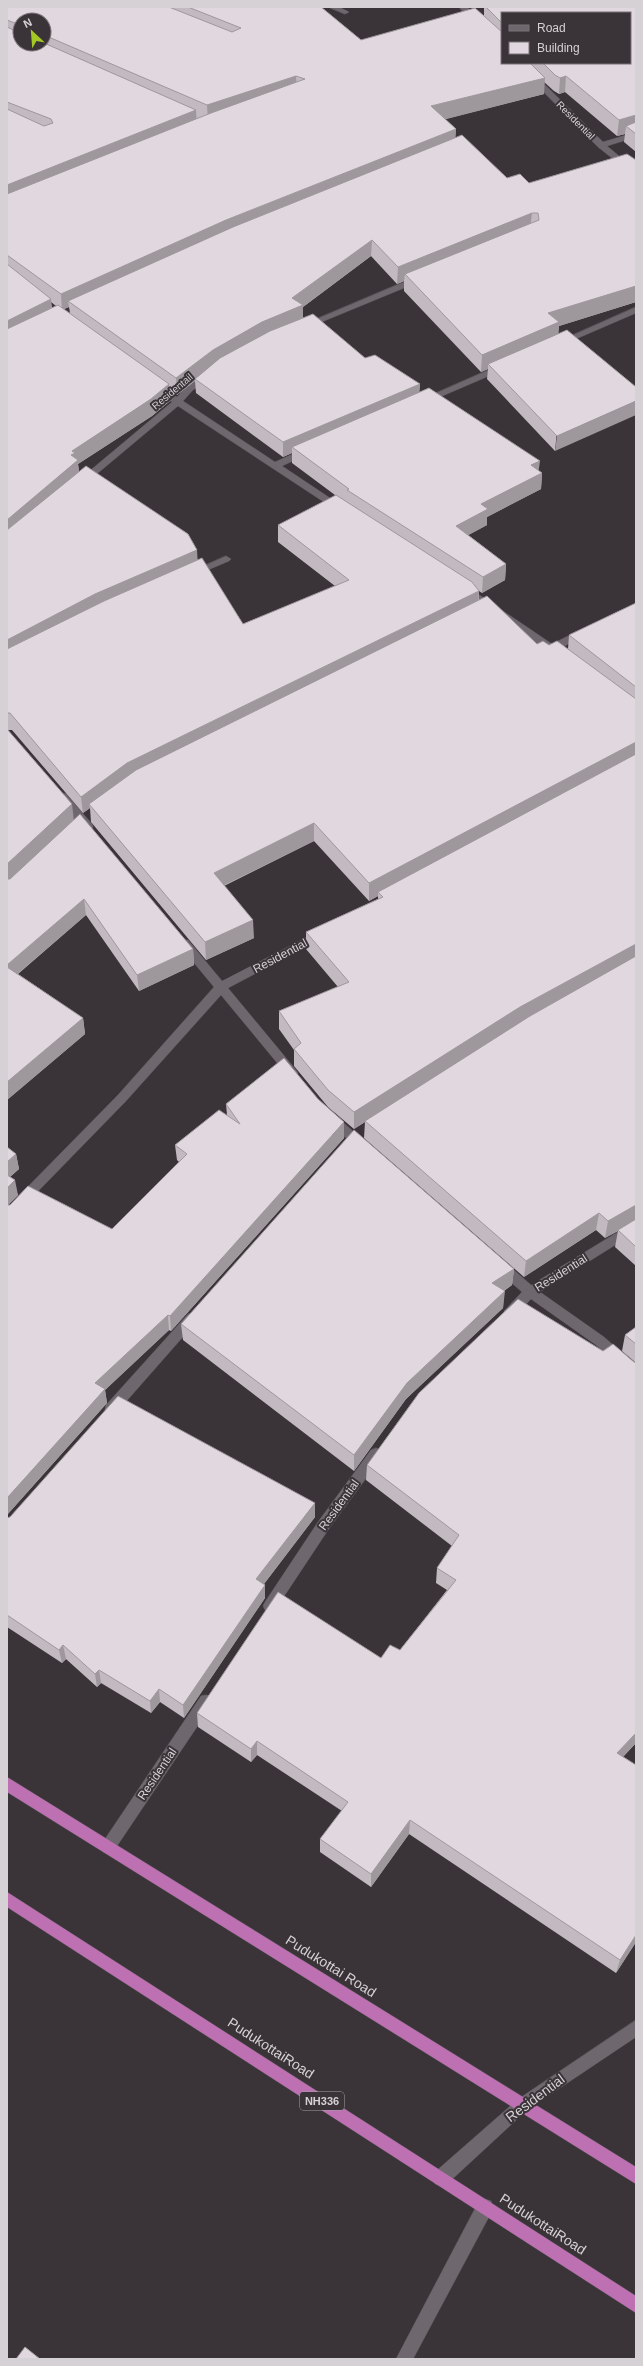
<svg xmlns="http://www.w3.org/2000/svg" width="643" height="2366" font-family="Helvetica,sans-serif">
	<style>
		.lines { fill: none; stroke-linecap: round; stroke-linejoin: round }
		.street-casing { stroke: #575256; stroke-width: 1 }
		.highway-casing { stroke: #575256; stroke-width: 1 }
		.street { fill: #6e676d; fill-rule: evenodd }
		.highway { fill: #bd71b2; fill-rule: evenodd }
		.wall { fill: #c2bac0; fill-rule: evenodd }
		.shaded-wall { fill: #9e979c }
		.building { fill: #e1d8df; stroke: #9e979c }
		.labels { text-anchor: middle; stroke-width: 4; stroke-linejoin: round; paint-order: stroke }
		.far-street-label { font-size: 10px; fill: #d5d1d4; stroke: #3a3338 }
		.shield { fill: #3a3338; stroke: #a6a2a5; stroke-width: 1 }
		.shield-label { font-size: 11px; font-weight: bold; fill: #d5d1d4 }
		.street-label { font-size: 12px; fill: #d5d1d4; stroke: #3a3338 }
		.near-street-label { font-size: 14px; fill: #d5d1d4; stroke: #3a3338 }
	</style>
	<rect width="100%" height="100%" fill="#3a3338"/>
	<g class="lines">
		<defs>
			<g id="street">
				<path d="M328,7H339L349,12L345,14Z"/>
				<path d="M459,7H467L480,20V24H474Z"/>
				<path d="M515,63H523L603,142L636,132V137L607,146L636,170V177L598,147Z"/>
				<path d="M418,276L422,279L421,281L307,328L304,329L300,326Z"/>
				<path d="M636,307V313L562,345L559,346L555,343Z"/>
				<path d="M502,364L505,365V369L426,403H420L418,401Z"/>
				<path d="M208,374L213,377L211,379L193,390L183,401L275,462L304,449H310V453L282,466L342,506V510H336L178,406L86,483H80V479L172,402L153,389V385H159L177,397L187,386Z"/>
				<path d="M226,556L231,559L229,561L196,575H190L188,573Z"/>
				<path d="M466,586L552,644L578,631L582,630L587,633L558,650V653H550L463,591L461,589Z"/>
				<path d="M62,793L66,794L92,824L93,827L92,830H84L58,800L57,797L58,794Z"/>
				<path d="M321,930L325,931L327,934L325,937L228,988L296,1070L298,1073L296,1076H288L221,995L126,1101L11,1219L7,1221V1208L118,1095L214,987L180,946L178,943L180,940H188L222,981Z"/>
				<path d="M332,1114L336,1116L365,1142L367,1145L365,1148H357L328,1122L326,1119L328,1116Z"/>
				<path d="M636,1221V1232L540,1292L604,1337L636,1365V1378L632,1377L596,1345L531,1299C524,1306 516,1318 506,1315L504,1311L522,1292L498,1271L496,1267L498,1263H506L531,1285Z"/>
				<path d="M192,1313L196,1314L198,1318L196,1322L116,1413L111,1414L106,1413L105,1409L106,1405L188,1314Z"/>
				<path d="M376,1448L381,1450L382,1454L381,1458L328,1530L275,1610L270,1612L265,1610L263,1606L265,1602L318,1522L371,1450Z"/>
				<path d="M206,1695L211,1696L213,1701L211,1706L113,1852L108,1854L103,1852L101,1847L103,1842L201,1696Z"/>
				<path d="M636,2020V2037L527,2110L447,2184L441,2186L435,2184L433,2178L435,2172L517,2100Z"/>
				<path d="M485,2199L491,2201L493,2207L491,2213L413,2359H396L479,2201Z"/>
			</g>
			<g id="highway">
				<path d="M7,1777L636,2167V2184L7,1792Z"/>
				<path d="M7,1892L636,2296V2313L7,1907Z"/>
			</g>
		</defs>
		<use href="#street" class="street-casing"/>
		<use href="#highway" class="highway-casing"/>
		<use href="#street" class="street"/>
		<use href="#highway" class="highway"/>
	</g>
	<g class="wall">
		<path d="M7,7H321L361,40L484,15V7H636V152L624,142L625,134L617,136L565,92L559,94L554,91L544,82V94L445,119L456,129L455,138L507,178L529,183L636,160V302L559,326L558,334L567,330L555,451L487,379L488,369L481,372L404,291V281L397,284L371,256L303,307V318L365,358L420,384L419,392L542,473L541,489L487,517V525L468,535L506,564L505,580L482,593L479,591V600L537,644L549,645L568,649L569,635L636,603V1266L615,1247L618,1231L605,1238L596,1230L524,1277L364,1138L365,1122L354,1129L328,1107L294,1066V1050L279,1029V1011L338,987L306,949V932L378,899V896L369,901L314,841L224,886L254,938L206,960L91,822L90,808L83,813L12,730H8L74,820L193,949L194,965L139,991L86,915L18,974L83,1018L85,1034L7,1100ZM502,13L630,63H502ZM20,20H44V44H20ZM51,302L56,306L52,308ZM69,307L70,313L64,309ZM195,381L196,393L283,457L292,453V463L339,498L278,525V542L335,586L243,624L198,560L79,472L78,464L152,416L170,401L169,389L177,395Z"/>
		<path d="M226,1104L344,1138L171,1331L169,1330L105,1390L107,1403L7,1515V1147L16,1154L19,1169L10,1177L18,1195L8,1205L112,1229L179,1162L177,1160L175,1145L227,1115Z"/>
		<path d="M514,1269L512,1285L504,1291L503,1308L406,1399L354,1471L183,1340L181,1324Z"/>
		<path d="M636,1327V1743L623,1757L636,1765V1942L616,1973L409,1834L371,1887L320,1852V1839L342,1811L257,1755L251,1762L198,1727L197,1713L381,1658L400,1650L447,1590L436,1583L437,1568L452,1546L366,1480L367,1465L603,1351L635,1362L622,1351L625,1335Z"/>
		<path d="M315,1517L264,1584L265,1585V1598L184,1718L160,1702L151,1713L101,1683L97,1687L66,1659L62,1663L7,1627V1518Z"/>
	</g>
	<g class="shaded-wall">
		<path d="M296,76L297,93L208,121L207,105Z"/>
		<path d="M566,76L565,92L559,94L560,78Z"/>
		<path d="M545,78L544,94L431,123V106Z"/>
		<path d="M196,110L197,126L7,202V185Z"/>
		<path d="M636,115V131L626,126L625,134L617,136L619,120Z"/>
		<path d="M456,129L455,146L68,301L69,307L62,310L61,294L226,220Z"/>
		<path d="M532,213L530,230L405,274L404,281L397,284L398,267Z"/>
		<path d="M372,240L371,256L303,307V322L195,379V381L177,395L176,378L213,350L292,298Z"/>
		<path d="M636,286V302L559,326L558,339L488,364V369L481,372L482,355L548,313Z"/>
		<path d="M51,299L52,316L7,338V321Z"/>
		<path d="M169,384L170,401L152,416L78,464L80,477L7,538V520L71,455L72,451Z"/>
		<path d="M420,384L419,398L292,447V453L283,457V442Z"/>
		<path d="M636,401V415L555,451L557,436Z"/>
		<path d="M540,461L538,475L542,473L541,489L487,517V525L456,542V526L481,504L531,465Z"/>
		<path d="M197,550L198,567L7,657V640L95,594Z"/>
		<path d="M506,564L505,580L482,593L483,577Z"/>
		<path d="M479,591L478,607L89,804L90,808L83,813L81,797L127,763Z"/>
		<path d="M636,742L635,759L378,892V896L369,901V883Z"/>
		<path d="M72,804L74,821L7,883V864Z"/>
		<path d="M314,823V841L214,890V873Z"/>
		<path d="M84,899L86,915L8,982L7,973V965Z"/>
		<path d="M253,920L254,938L206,960L205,942Z"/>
		<path d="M636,944V961L365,1121V1122L354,1129V1112L520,1007Z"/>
		<path d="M193,949L194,965L139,991L137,975Z"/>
		<path d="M83,1018L85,1034L7,1100V1082Z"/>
		<path d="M344,1122V1138L171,1331L170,1316Z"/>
		<path d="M16,1154L19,1169L7,1179V1162Z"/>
		<path d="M15,1180L18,1195L7,1206V1188Z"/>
		<path d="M636,1205V1220L605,1238L608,1221Z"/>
		<path d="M599,1213L596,1230L524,1277L526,1261Z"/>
		<path d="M514,1269L512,1285L490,1300L492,1283Z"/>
		<path d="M505,1291L503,1308L406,1399L354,1471V1455L407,1383Z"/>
		<path d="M168,1315L169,1330L105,1390L107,1403L7,1515V1498L95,1383Z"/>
		<path d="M315,1503V1517L257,1593L256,1579Z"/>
		<path d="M265,1585V1598L184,1718L183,1705Z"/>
		<path d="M63,1645L66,1659L62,1663L59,1650Z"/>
		<path d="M99,1670L101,1683L97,1687L95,1674Z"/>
		<path d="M159,1689L160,1702L151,1713L150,1701Z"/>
		<path d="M636,1733V1743L614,1766L617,1753Z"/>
		<path d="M257,1741V1755L251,1762V1749Z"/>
		<path d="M410,1820L409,1834L371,1887V1874Z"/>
		<path d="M636,1935V1942L616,1973L620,1960Z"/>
	</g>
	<g class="building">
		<path d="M7,7H169L232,32L241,28L188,7H321L361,40L475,8L502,32V63H530L545,78L431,106L456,129L226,220L61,294L7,255V194L211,113L305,79L296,76L207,105L44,35V20H20V25L7,20Z"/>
		<path d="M486,7H636V115L619,120L566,76L560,78L555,75L543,63H630V13H502V23Z"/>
		<path d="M7,27L20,33V44H44V43L196,110L7,185V109L44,126L53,123L51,119L7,102Z"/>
		<path d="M636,122V134L626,126Z"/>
		<path d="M462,135L507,178L520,174L529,183L627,154L636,160V286L548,313L559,322L482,355L405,274L539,220L538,213H532L398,267L372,240L292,298L303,305L262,322L213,350L176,378L68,301L233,227Z"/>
		<path d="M7,264L51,299L7,321Z"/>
		<path d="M58,305L169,384L151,399L72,451L75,453L71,455L78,460L7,520V329Z"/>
		<path d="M313,314L365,358L375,355L420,384L283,442L195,379L220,358L270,331Z"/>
		<path d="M567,330L636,387V401L557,436L488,364Z"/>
		<path d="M429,388L540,461L531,465L542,473L481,504L488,509L456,526L506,564L483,577L347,490L349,489L292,447Z"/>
		<path d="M86,466L188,534L197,550L95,594L7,640V530Z"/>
		<path d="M336,495L472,582L479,591L127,763L81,797L10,713H7V649L104,601L202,558L243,624L349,580L278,525Z"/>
		<path d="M487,596L537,644L543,641L549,645L557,641L636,699V742L369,883L314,823L214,873L253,920L205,942L89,804L136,770Z"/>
		<path d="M636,603V687L569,635Z"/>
		<path d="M7,729L72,804L7,864Z"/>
		<path d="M636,754V944L520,1007L354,1112L328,1090L294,1049L301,1043L279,1011L349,982L306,932L383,897L378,892Z"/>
		<path d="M80,814L193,949L137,975L84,899L7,965V879H10Z"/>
		<path d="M636,956V1205L608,1221L599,1213L526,1261L365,1121L530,1016Z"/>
		<path d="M7,967L83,1018L7,1082Z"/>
		<path d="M284,1058L318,1099L344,1122L170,1316L168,1315L95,1383L105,1389L7,1498V1205H10L28,1186L112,1229L187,1154L175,1145L219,1110L240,1124L226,1104Z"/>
		<path d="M354,1130L514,1269L492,1283L505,1291L407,1383L354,1455L181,1324Z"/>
		<path d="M7,1147L16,1154L7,1162Z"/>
		<path d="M7,1175L15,1180L7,1188Z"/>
		<path d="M636,1219V1247L618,1230Z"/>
		<path d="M518,1299L603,1351L613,1344L634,1362L636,1363V1733L617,1753L636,1765V1935L620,1960L410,1820L371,1874L320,1839L348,1802L257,1741L251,1749L197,1713L278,1592L381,1658L390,1645L400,1650L456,1580L437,1568L459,1535L367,1465L419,1393Z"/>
		<path d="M636,1327V1344L625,1335Z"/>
		<path d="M118,1396L315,1503L256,1579L265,1585L183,1705L159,1689L150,1701L99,1670L95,1674L63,1645L59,1650L7,1615V1518L10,1517Z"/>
		<path d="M25,2347L40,2359H16Z"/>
	</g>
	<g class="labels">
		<g class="far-street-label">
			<text transform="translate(576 120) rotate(45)" y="4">Residential</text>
			<text transform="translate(172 391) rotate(-40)" y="4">Residentail</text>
		</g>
		<rect class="shield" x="300" y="2092" width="44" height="18" rx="3"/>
		<g class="shield-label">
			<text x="322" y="2105">NH336</text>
		</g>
		<g class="street-label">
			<text transform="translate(280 956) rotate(-28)" y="4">Residential</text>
			<text transform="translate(561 1273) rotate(-32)" y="4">Residential</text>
			<text transform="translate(339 1505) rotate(-54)" y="4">Residential</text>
			<text transform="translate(157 1774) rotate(-56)" y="4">Residential</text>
		</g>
		<g class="near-street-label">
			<text transform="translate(331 1966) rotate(32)" y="5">Pudukottai Road</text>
			<text transform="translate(271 2048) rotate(33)" y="5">PudukottaiRoad</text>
			<text transform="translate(535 2098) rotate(-37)" y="5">Residential</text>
			<text transform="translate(543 2224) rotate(33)" y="5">PudukottaiRoad</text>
		</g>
	</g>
	<rect width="643" height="2366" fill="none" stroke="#d5d1d4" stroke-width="16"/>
	<rect x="501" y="12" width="130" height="52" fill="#3a3338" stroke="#787276"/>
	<rect x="509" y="25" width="20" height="6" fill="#6e676d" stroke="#787276"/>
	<text x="537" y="32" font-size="12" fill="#d5d1d4">Road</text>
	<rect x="509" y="42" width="20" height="12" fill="#e1d8df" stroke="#787276"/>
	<text x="537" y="52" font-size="12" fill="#d5d1d4">Building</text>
	<g transform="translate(32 32) rotate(334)"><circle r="19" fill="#3a3338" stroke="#787276"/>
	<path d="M0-3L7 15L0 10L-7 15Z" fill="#a4c824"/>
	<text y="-6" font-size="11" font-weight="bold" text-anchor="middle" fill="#d5d1d4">N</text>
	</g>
</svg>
